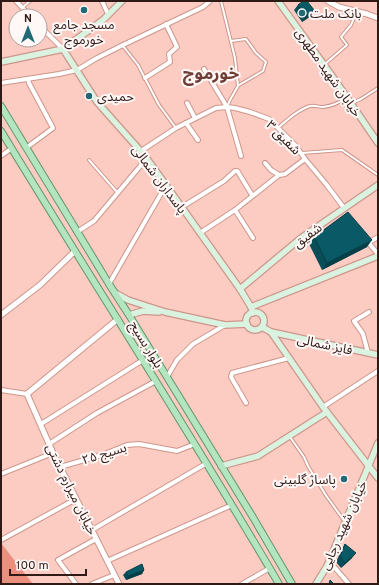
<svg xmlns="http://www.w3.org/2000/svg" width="379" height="585" font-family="Overpass,'Noto Sans Arabic',sans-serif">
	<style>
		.green { fill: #ed8f7f }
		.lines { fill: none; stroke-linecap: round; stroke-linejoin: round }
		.service-casing { stroke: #ce968b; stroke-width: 4 }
		.minor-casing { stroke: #ce968b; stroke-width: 6 }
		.tertiary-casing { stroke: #ce968b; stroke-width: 7 }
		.secondary-casing { stroke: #ce968b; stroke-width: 8 }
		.primary-casing { stroke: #649469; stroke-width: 8 }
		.service { stroke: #fff; stroke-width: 2 }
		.minor { stroke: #fff; stroke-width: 4 }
		.tertiary { stroke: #fff; stroke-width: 5 }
		.secondary { stroke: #d9f3e0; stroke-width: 5.5 }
		.primary { stroke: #b3e6c0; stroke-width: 6 }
		.wall { fill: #084d58 }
		.shaded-wall { fill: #063f47 }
		.building { fill: #095a66; stroke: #063f47 }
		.poi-dot { fill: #206975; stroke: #fff8f7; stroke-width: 1.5 }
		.labels { text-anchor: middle; stroke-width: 4; stroke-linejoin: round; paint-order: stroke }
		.poi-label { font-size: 13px; fill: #2f1a16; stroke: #fff8f7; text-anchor: start }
		.street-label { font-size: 13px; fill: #2f1a16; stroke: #fff8f7 }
		.district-label { font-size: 17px; font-weight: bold; fill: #6e3e35; stroke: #fff8f7 }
	</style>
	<rect width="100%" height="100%" fill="#fcccc3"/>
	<path class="green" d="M1,543L33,584H1Z"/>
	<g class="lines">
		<defs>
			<g id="service">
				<path d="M221,1L235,58L238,86L230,100L227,107"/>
				<path d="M23,7L30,1"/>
				<path d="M231,41L246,39L256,53L266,62L263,71L239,85"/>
				<path d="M123,46L138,65L159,105L176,128"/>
				<path d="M325,64L347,45L341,37L351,25L357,11"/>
				<path d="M352,103L361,99L378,88"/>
				<path d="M279,127C288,119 298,110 310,106C314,105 319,107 323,107C331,106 339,103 346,98"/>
				<path d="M302,153L342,150L378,175"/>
				<path d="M89,160L117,192"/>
				<path d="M290,437L304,457L308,466L325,494L345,522"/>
			</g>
			<g id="minor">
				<path d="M16,1L30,16"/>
				<path d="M102,1L108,14"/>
				<path d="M40,26L63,49"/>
				<path d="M204,69L227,107L241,156"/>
				<path d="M145,78L170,62L169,54L177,47L166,24"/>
				<path d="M1,83L59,74L77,70L97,58L123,45L203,7L210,1"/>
				<path d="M187,103L195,118"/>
				<path d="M186,123L198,140"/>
				<path d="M26,148L53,128L29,83L28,79"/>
				<path d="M141,151L176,128L216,108L227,107L235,108L250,112L269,119L296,146L305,159L326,184L344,208"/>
				<path d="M1,156L12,148"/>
				<path d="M265,163L271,170L279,175"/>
				<path d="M182,207L224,181L235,171H237L238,172L252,195"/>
				<path d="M235,210L253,238"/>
				<path d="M77,232L94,221L147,158"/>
				<path d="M200,233L235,210L279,175L285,174L305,159"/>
				<path d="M367,241L378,254"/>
				<path d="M368,243L378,237"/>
				<path d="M109,284L166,185"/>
				<path d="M368,353L363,334L354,321L369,312"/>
				<path d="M167,377L177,360L193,344L225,325"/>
				<path d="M1,390L27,394"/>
				<path d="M246,403L231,377L232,373L289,358"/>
				<path d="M323,407L378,371"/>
				<path d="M41,424L143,360"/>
				<path d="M49,444L97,413L156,381"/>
				<path d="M60,467L102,455L127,445L139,444L177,451L195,444"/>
				<path d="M1,474L53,453"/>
				<path d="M92,530L207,463"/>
				<path d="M1,540L76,499"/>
				<path d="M107,561L232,505"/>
				<path d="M329,561L349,584"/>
				<path d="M76,584L58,560L96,539"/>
				<path d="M92,584L114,575"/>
				<path d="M242,584L270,568"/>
			</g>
			<g id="tertiary">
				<path d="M328,1L339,7L367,14L378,18"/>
				<path d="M1,315L40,285L75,251"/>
				<path d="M118,319L27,394L53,453L119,584"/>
			</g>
			<g id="secondary">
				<path d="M278,1L335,80L378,143"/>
				<path d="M63,49L97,102L145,156L166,185L240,289L251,307L253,313"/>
				<path d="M1,62L63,49L103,20L122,1"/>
				<path d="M240,289L301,238L378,185"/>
				<path d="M115,293L128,300L165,312L225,325L247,324"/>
				<path d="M251,307L378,256"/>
				<circle cx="255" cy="321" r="9"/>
				<path d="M129,315L143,311L159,312"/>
				<path d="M262,327L271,332L323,407L378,478"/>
				<path d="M271,332L378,355"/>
				<path d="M221,466L258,456L327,412"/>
				<path d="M316,584L327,566L337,542L378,443"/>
			</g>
			<g id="primary">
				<path d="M1,106L109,284L129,315L254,519L292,584"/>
				<path d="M1,131C93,282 189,431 279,584"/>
			</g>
		</defs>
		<use href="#service" class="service-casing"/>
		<use href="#minor" class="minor-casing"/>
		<use href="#tertiary" class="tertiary-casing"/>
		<use href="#secondary" class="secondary-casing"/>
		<use href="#primary" class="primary-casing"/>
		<use href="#service" class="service"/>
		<use href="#minor" class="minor"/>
		<use href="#tertiary" class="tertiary"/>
		<use href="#secondary" class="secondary"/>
		<use href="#primary" class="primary"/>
	</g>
	<g class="wall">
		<path d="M298,5L311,16L302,22L294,10Z"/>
		<path d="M314,237L367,247L322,270L309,244Z"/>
		<path d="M345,544L352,558L341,568L336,562L342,549Z"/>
		<path d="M144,570L142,574L126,580L123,575L126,572Z"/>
	</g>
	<g class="shaded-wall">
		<path d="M314,10L311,16L302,22L306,16Z"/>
		<path d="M372,240L367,247L322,270L327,263Z"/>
		<path d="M356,553L352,558L341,568L345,563Z"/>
		<path d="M144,570L142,574L126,580L128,576Z"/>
	</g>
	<g class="building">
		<path d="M303,1H307L314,10L306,16L298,5Z"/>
		<path d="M348,212L372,240L327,263L314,237Z"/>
		<path d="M345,544L356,553L345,563L340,556Z"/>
		<path d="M142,564L144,570L128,576L126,572Z"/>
		<path d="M330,580L334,584H329Z"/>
	</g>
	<g class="poi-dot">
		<circle cx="84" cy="10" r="4"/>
		<circle cx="302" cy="13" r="4"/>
		<circle cx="89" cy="96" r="4"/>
		<circle cx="344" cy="479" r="4"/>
	</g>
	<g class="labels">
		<g class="poi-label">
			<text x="310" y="18">بانک ملت</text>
			<text x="84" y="29" text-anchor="middle">مسجد جامع<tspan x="84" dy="15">خورموج</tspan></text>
			<text x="97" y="101">حمیدی</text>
			<text x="336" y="484" text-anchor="end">پاساژ گلبینی</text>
		</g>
		<g class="street-label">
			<text transform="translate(329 72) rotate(55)" y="5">خیابان شهید مطهری</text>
			<text transform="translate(284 137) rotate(45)" y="5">شفیق ۳</text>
			<text transform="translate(160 179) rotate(53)" y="5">پاسداران شمالی</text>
			<text transform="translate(307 235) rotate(-37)" y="5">شفیق</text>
			<text transform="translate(147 344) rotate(59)" y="5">بلوار بسیج</text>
			<text transform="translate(325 344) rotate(12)" y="5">فایز شمالی</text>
			<text transform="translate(104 453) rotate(-17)" y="5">بسیج ۲۵</text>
			<text transform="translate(72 489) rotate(64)" y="5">خیابان میرارم دشتی</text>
			<text transform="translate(343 525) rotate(-66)" y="5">خیابان شهید رجایی</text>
		</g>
		<g class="district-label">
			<text x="211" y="79">خورموج</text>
		</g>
	</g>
	<rect width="379" height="585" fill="none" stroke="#2f1a16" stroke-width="4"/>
	<g transform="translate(28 28)"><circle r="19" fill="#fff8f7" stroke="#ac9f9d"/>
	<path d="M0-3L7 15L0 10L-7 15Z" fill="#206975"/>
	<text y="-6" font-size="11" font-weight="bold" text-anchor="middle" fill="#2f1a16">N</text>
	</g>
	<path d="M10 569v6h76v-6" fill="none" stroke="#2f1a16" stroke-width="2"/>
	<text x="16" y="569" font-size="12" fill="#2f1a16" stroke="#fff8f7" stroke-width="3" paint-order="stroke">100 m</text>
</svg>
